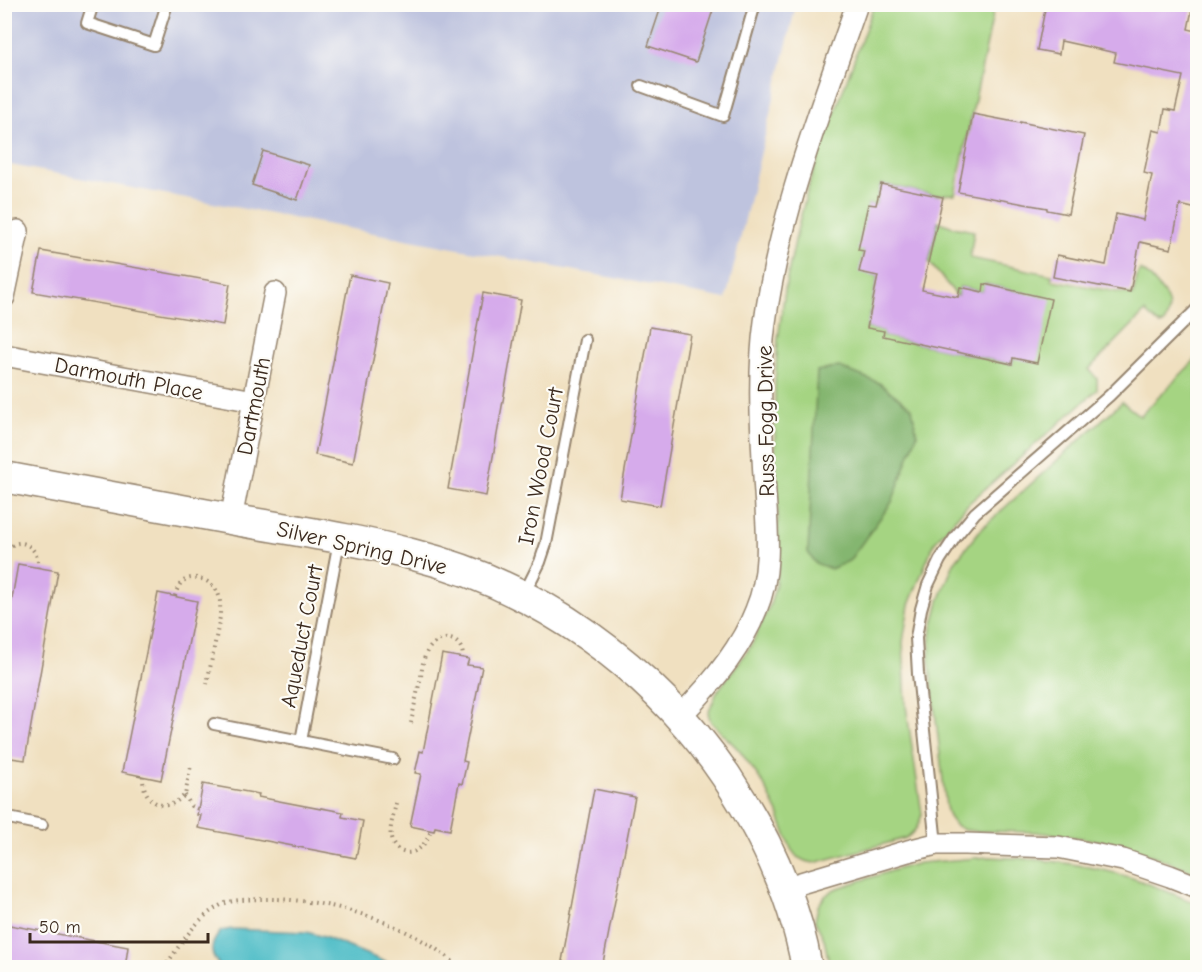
<svg xmlns="http://www.w3.org/2000/svg" width="1202" height="972" font-family="'Comic Neue',sans-serif">
	<style>
		.industrial { fill: #bec3de }
		.green { fill: #a5d482; stroke: #707f50; stroke-width: 1.5 }
		.forest { fill: #84b670; stroke: #607047; stroke-width: 1.5 }
		.water { fill: #4fbdc7; stroke: #457472; stroke-width: 1.5 }
		.building { fill: #d6abeb }
		.lines { fill: none; stroke-linecap: round; stroke-linejoin: round }
		.lane-casing { stroke: #96856f; stroke-width: 14 }
		.street-casing { stroke: #96856f; stroke-width: 24 }
		.secondary-casing { stroke: #96856f; stroke-width: 33 }
		.path { stroke: #96856f; stroke-width: 4; stroke-dasharray: 1.5 4.5; stroke-linecap: butt }
		.lane { stroke: #fff; stroke-width: 10 }
		.street { stroke: #fff; stroke-width: 21 }
		.secondary { stroke: #fff; stroke-width: 30 }
		.labels { text-anchor: middle; stroke-width: 4.5; stroke-linejoin: round; paint-order: stroke }
		.street-label { font-size: 22px; fill: #3b2a1e; stroke: #fdfcf7 }
	</style>
	<rect width="100%" height="100%" fill="#fdfcf7"/>
	<filter id="ink" filterUnits="userSpaceOnUse"><feTurbulence type="fractalNoise" baseFrequency=".0167" numOctaves="2"/><feDisplacementMap in="SourceGraphic" scale="12" xChannelSelector="R" yChannelSelector="G"/><feConvolveMatrix kernelMatrix="1 2 1 2 8 2 1 2 1" color-interpolation-filters="sRGB"/></filter>
	<filter id="wash" filterUnits="userSpaceOnUse"><feTurbulence type="fractalNoise" baseFrequency=".008" numOctaves="4" result="noise"/><feDisplacementMap in="SourceGraphic" scale="24" xChannelSelector="R" yChannelSelector="G"/><feGaussianBlur stdDeviation="1.35" result="paint"/><feColorMatrix in="noise" values="0 0 0 0 0 0 0 0 0 0 0 0 0 0 0 0 0 1.4 0 .05"/><feComposite in="paint" operator="in"/></filter>
	<g filter="url(#wash)">
		<rect width="100%" height="100%" fill="#f0e0c0"/>
		<path class="industrial" d="M4,5H796L726,299L5,164Z"/>
		<g class="green">
			<path d="M874,5H995L955,194L934,195L881,184L876,205L868,204L864,251L860,271L878,276L867,328L884,331L883,336L1012,364L1027,294L985,284L983,292L960,287L958,297L929,262L938,221L953,227L974,231L970,258L1052,275V280L1133,295L1138,273L1140,270C1147,273 1151,278 1155,283C1167,296 1174,306 1164,324L1160,325L1145,312L1089,369L1097,379V390L969,503L934,543L909,605L903,642L906,706L922,814C919,825 916,831 906,838L814,863L805,861L797,857L791,849L778,813L763,783L739,750L711,722L708,714L717,692L751,646L770,605L775,587L778,570V520L775,450V383L778,339L786,283L798,227L810,181Z"/>
			<path d="M1197,358V873L1154,856L1101,841L1068,836L1035,832L975,831L964,830L955,825L949,817L946,807L929,658L932,628L939,601L954,563L981,529L1122,402L1140,416Z"/>
			<path d="M988,857C1036,858 1083,863 1129,877C1152,884 1175,895 1197,904V967H830L824,939L815,921L818,906L825,896L835,889L894,870L920,863Z"/>
		</g>
		<path class="forest" d="M839,367L879,383L912,408L917,435L892,502L849,561L831,569L815,563L808,552L817,371Z"/>
		<path class="water" d="M232,929L307,932L327,938L383,961L396,967H221C209,954 209,945 221,931Z"/>
		<g id="blocks">
			<g class="building">
				<path d="M662,4H715L696,62L648,46Z"/>
				<path d="M1046,4H1164L1192,10L1188,29L1197,31V209L1180,205L1171,249L1140,242L1130,292L1053,277L1057,255L1106,265L1116,214L1143,220L1152,175L1144,173L1153,130L1161,132L1165,109L1175,111L1183,76L1114,62L1116,53L1061,41L1059,54L1037,50Z"/>
				<path d="M973,114L1020,123V122L1084,135L1068,214L1047,210V208L958,192Z"/>
				<path d="M263,151L309,165L297,200L252,185Z"/>
				<path d="M881,184L943,197L922,290L958,297L960,287L983,292L984,284L1051,299L1037,363L1013,358L1012,364L883,336L884,331L867,328L878,276L859,272L864,251L858,250L868,204L876,205Z"/>
				<path d="M41,251L230,284L223,325L33,292Z"/>
				<path d="M350,275L388,283L353,463L315,455Z"/>
				<path d="M483,293L521,300L486,496L448,489Z"/>
				<path d="M650,327L690,334L660,506L620,499Z"/>
				<path d="M18,564L58,571L25,760L4,757V644Z"/>
				<path d="M158,593L197,601L161,780L122,772Z"/>
				<path d="M442,654L469,659L467,665L482,667L463,761L467,762L462,784L459,783L450,830L435,827L434,831L410,826L421,774L415,773L420,751L423,752Z"/>
				<path d="M203,784L259,794L258,797L321,809V808L343,812L342,817L363,821L356,858L198,828L201,815H197Z"/>
				<path d="M594,789L635,797L602,968H595L562,961Z"/>
				<path d="M4,924L128,947L125,968H15L4,966Z"/>
			</g>
		</g>
	</g>
	<g filter="url(#ink)">
		<use href="#blocks" fill-opacity="0" stroke="#96856f" stroke-width="1.5"/>
		<g class="lines">
			<defs>
				<g id="lane">
					<path d="M93,4L87,23L154,45L167,4"/>
					<path d="M641,86L723,116L755,4"/>
					<path d="M523,596L540,562L546,544L585,340"/>
					<path d="M214,724L393,759"/>
					<path d="M301,741L339,541"/>
					<path d="M4,817L42,825"/>
					<path d="M936,844L918,674L916,638L921,609L928,585L940,560L956,536L975,513L1109,396L1198,308"/>
				</g>
				<g id="street">
					<path d="M4,297L18,231"/>
					<path d="M4,355L254,401"/>
					<path d="M231,519L275,293"/>
					<path d="M680,716C709,687 741,649 756,610C774,568 766,520 764,476C761,424 758,373 765,322C780,212 821,109 857,4"/>
					<path d="M784,888L908,851L936,844H965L1058,847L1123,860L1170,876L1198,887"/>
				</g>
				<path id="secondary" d="M4,477C83,491 162,507 241,521C298,531 355,539 411,554C539,586 652,667 726,776C764,833 795,899 807,968"/>
			</defs>
			<use href="#lane" class="lane-casing"/>
			<use href="#street" class="street-casing"/>
			<use href="#secondary" class="secondary-casing"/>
			<g class="path">
				<path d="M4,555C7,552 8,549 10,547C24,535 40,552 38,567"/>
				<path d="M175,596C176,592 178,587 181,583C192,572 212,580 218,593C221,600 220,608 220,617L207,684"/>
				<path d="M411,723C414,708 417,692 421,677C422,668 423,658 428,650C439,633 463,635 463,658"/>
				<path d="M143,776C142,791 151,807 168,805C174,804 180,799 185,795L191,765"/>
				<path d="M185,795L191,806L198,809"/>
				<path d="M396,803C394,814 389,827 391,838C393,850 406,857 417,850C424,846 429,837 431,830"/>
				<path d="M125,967L126,968"/>
				<path d="M164,968C181,944 196,917 223,904C234,899 248,900 260,899C325,897 411,922 460,968"/>
			</g>
			<use href="#lane" class="lane"/>
			<use href="#street" class="street"/>
			<use href="#secondary" class="secondary"/>
		</g>
	</g>
	<g class="labels">
		<g class="street-label">
			<text transform="translate(129 378) rotate(11)" y="8">Darmouth Place</text>
			<text transform="translate(253 406) rotate(-79)" y="8">Dartmouth</text>
			<text transform="translate(765 421) rotate(-91)" y="8">Russ Fogg Drive</text>
			<text transform="translate(540 466) rotate(-79)" y="8">Iron Wood Court</text>
			<text transform="translate(362 547) rotate(13)" y="8">Silver Spring Drive</text>
			<text transform="translate(301 636) rotate(-79)" y="8">Aqueduct Court</text>
		</g>
	</g>
	<rect width="1202" height="972" fill="none" stroke="#fdfcf7" stroke-width="24"/>
	<path d="M30 933v9h178v-9" fill="none" stroke="#3b2a1e" stroke-width="3"/>
	<text x="39" y="933" font-size="18" fill="#3b2a1e" stroke="#fdfcf7" stroke-width="4.5" paint-order="stroke">50 m</text>
</svg>
